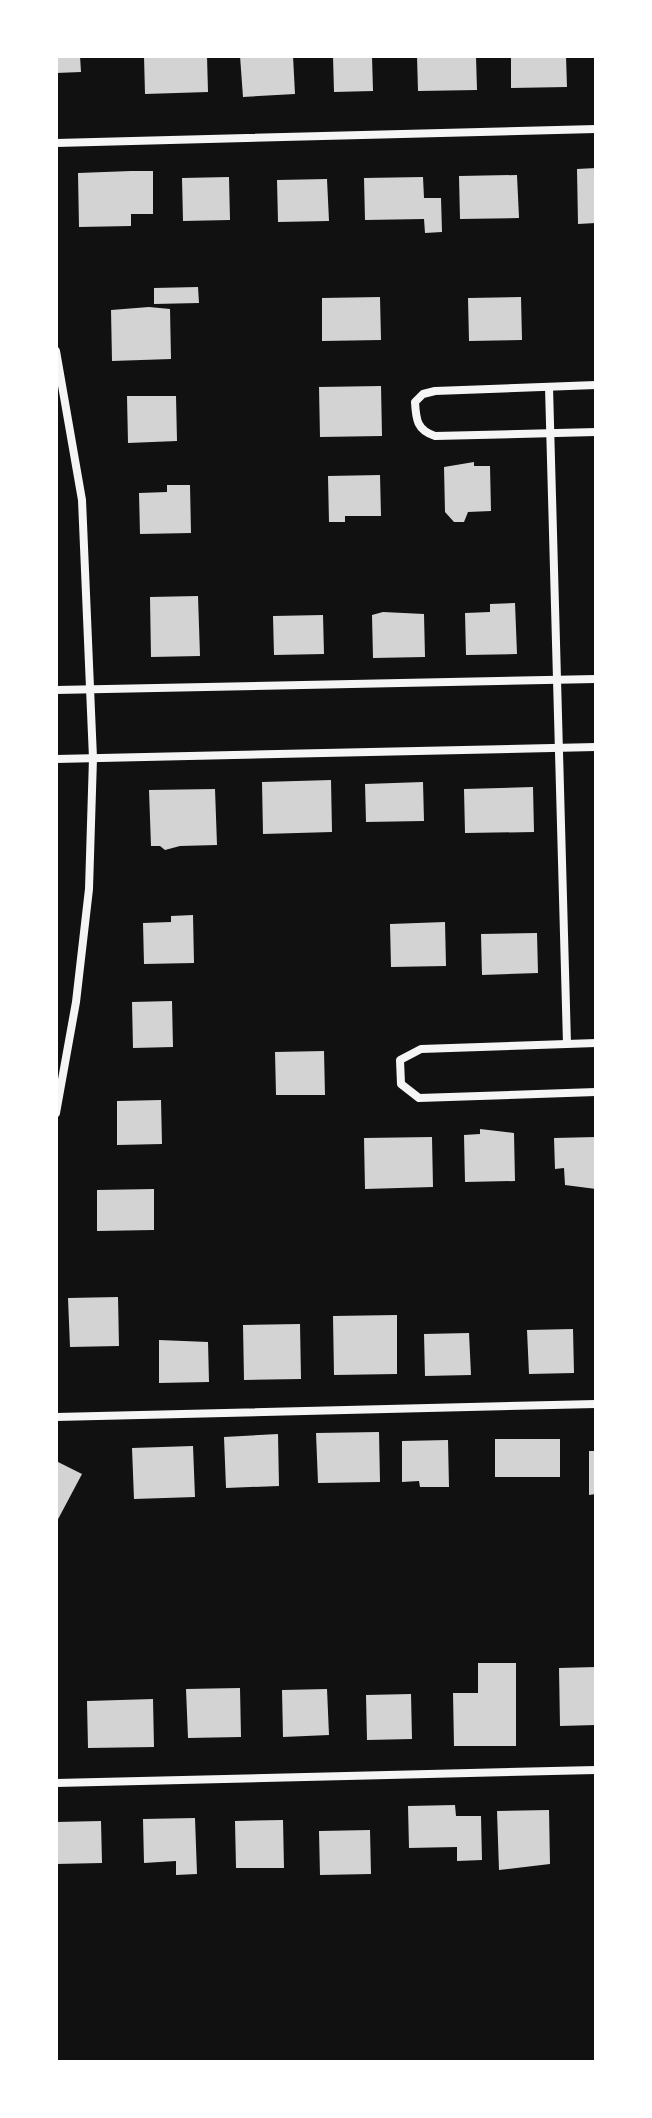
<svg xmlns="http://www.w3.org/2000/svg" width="652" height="2118" font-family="Ubuntu,sans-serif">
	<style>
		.building { fill: #d3d3d3 }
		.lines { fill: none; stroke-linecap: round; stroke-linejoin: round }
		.minor { stroke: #f5f5f5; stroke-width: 8 }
	</style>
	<rect width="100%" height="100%" fill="#111"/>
	<g class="building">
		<path d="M56,56H80L81,72L56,73Z"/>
		<path d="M144,56H207L208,92L145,94Z"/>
		<path d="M240,56H293L295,94L243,97Z"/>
		<path d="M333,56H372L373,91L334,92Z"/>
		<path d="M417,56H476L477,90L418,91Z"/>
		<path d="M511,56H566L567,87L511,88Z"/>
		<path d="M596,168V223L578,224L577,169Z"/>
		<path d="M131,171H153V214H131V226L79,227L78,173Z"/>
		<path d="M517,175L519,218L460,219L459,176Z"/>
		<path d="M229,177L230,220L183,221L182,178Z"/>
		<path d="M423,177L424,198H441L442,232L425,233L424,219L365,220L364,178Z"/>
		<path d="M327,179L329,221L278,222L277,180Z"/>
		<path d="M198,287L199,303L154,304V288Z"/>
		<path d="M380,297L381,340L322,341V298Z"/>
		<path d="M521,297L522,340L469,341L468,298Z"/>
		<path d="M149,307L170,309L171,359L112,361L111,310Z"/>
		<path d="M381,386L382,436L320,437L319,387Z"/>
		<path d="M127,396H176L177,441L128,443Z"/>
		<path d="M474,462V466H490L491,511L468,512L464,522H454L445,512L444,467Z"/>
		<path d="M380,475L381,516H345V522H329L328,476Z"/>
		<path d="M167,485H190L191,533L140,534L139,493L167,492Z"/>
		<path d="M198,596L200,656L151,657L150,597Z"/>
		<path d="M515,603L517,654L466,655L465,613L490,612V604Z"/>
		<path d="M383,612L424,614L425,657L373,658L372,615Z"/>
		<path d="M323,615L324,654L274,655L273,616Z"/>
		<path d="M331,780L332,832L263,834L262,782Z"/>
		<path d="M423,782L424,821L366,822L365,784Z"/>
		<path d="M533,787L534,832L465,833L464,789Z"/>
		<path d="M215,789L217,845L180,846L165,850L160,846H151L149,790Z"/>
		<path d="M193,915L194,963L144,964L143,923L171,922V916Z"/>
		<path d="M445,922L446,966L391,967L390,924Z"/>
		<path d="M537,933L538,973L482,975L481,934Z"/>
		<path d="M172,1001L173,1047L133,1048L132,1002Z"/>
		<path d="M324,1051L325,1095H276L275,1052Z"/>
		<path d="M161,1100L162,1144L117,1145V1101Z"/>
		<path d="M480,1129L514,1133L515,1181L465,1182L464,1135L480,1134Z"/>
		<path d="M432,1137L433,1187L365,1189L364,1138Z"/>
		<path d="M596,1137V1189L565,1185L564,1168L555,1169L554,1138Z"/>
		<path d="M154,1189V1230L97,1231V1190Z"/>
		<path d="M118,1297L119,1346L70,1347L68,1298Z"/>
		<path d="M397,1315V1374L334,1375L333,1316Z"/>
		<path d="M300,1324L301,1379L244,1380L243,1325Z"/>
		<path d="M573,1329L574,1373L529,1374L527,1330Z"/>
		<path d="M469,1333L471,1375L425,1376L424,1334Z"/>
		<path d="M159,1340L208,1342L209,1382L159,1383Z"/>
		<path d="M379,1432L380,1482L318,1483L316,1433Z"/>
		<path d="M278,1434L279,1486L226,1488L224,1437Z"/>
		<rect x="495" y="1439" width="65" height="38"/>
		<path d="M448,1440L449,1487H420L419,1481L402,1482V1441Z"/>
		<path d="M193,1446L195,1497L134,1499L132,1448Z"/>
		<path d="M589,1451H596V1494L589,1495Z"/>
		<path d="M56,1461L82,1474L56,1523Z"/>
		<path d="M478,1663H516V1746H454L453,1693H478Z"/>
		<path d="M596,1667V1725L560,1726L559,1668Z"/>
		<path d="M240,1688L241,1737L188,1738L186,1689Z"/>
		<path d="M327,1689L329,1735L283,1737L282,1690Z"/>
		<path d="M411,1694L412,1739L367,1740L366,1695Z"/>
		<path d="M153,1699L154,1747L88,1748L87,1701Z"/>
		<path d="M455,1805L456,1816H481L482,1860L457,1861V1847L409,1848L408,1806Z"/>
		<path d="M549,1810L550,1864L499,1870L497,1811Z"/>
		<path d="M195,1818L197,1874L176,1875V1861L144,1863L143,1819Z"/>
		<path d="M283,1820L284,1868H236L235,1821Z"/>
		<path d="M101,1821L102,1863L56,1864V1822Z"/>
		<path d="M370,1830L371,1874L320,1875L319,1831Z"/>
	</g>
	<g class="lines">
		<g class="minor">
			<path d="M56,143L596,129"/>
			<path d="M56,351L82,500L93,758L89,889L76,1002L56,1113"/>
			<path d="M596,385L435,391L423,394L415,402C416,420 417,430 435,436L596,432"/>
			<path d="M549,387L567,1044"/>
			<path d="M56,690L596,679"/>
			<path d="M56,759L596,747"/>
			<path d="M596,1043L421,1049L400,1060L401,1084L419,1098L596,1092"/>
			<path d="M56,1417L596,1404"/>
			<path d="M56,1783L596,1770"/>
		</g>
	</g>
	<rect width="652" height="2118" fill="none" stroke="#ffffff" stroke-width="116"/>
</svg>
